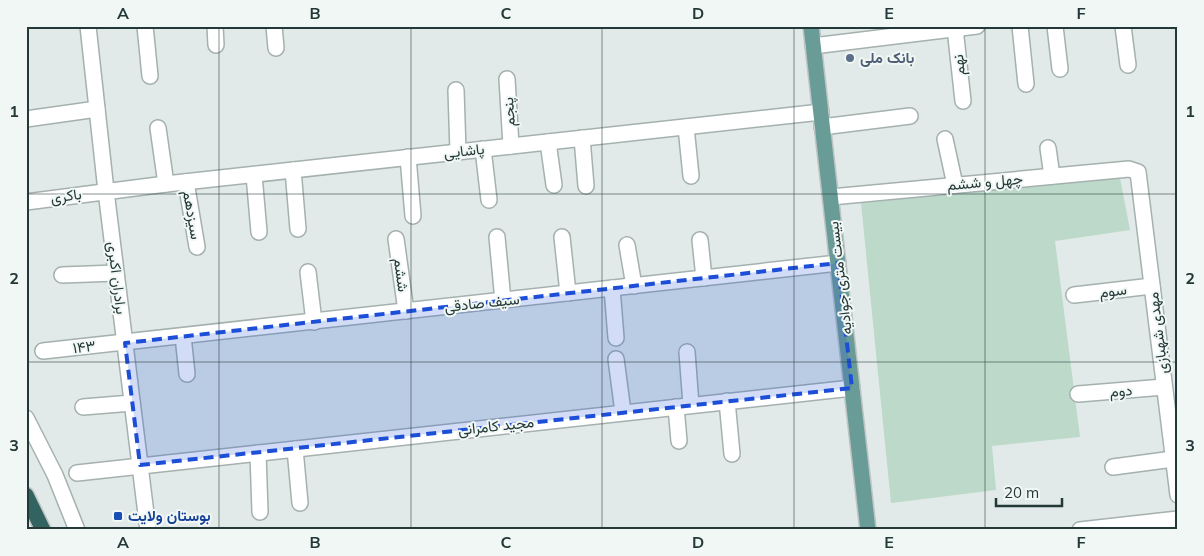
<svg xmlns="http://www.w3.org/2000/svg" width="1204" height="556" font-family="Mulish,Vazirmatn,sans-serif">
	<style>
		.green { fill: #bcd9c9 }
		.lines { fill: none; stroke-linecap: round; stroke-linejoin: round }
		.minor-casing { stroke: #a4b1af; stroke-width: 18 }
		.major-casing { stroke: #bdc4c3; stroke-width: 18 }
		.highway-casing { stroke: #bdc4c3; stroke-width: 18 }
		.minor { stroke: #fff; stroke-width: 15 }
		.major { stroke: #6a9c97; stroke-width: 15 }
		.highway { stroke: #326361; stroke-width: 15 }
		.marked { fill: #1d4ed8; fill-opacity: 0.2; stroke: #1d4ed8; stroke-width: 4; stroke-dasharray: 10 6; stroke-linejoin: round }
		.grid { fill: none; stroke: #233937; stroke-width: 1; stroke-opacity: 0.55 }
		.service-dot { fill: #5c6f8a; stroke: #f1f7f5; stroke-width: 2 }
		.transit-dot { fill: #1a4fb4; stroke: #f1f7f5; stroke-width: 2 }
		.labels { text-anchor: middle; stroke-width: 4; stroke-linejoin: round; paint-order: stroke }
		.service-label { font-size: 15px; font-weight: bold; fill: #4e5e75; stroke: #f1f7f5; text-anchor: start }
		.street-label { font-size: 15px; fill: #233937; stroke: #f1f7f5 }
		.transit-label { font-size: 15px; font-weight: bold; fill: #164399; stroke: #f1f7f5; text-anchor: start }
		.neatline { fill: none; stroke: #233937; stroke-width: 2 }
		.grid-label { font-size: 16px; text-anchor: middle; font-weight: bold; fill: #233937 }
	</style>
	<rect width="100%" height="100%" fill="#e1eae8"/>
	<path class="green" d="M1120,178L1130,230L1055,241L1080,437L992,446L996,490L891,503L861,203Z"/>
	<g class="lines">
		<defs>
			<g id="minor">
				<path d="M88,26L106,191L148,530"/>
				<path d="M145,26L150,76"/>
				<path d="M215,26L216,45"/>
				<path d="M274,26L276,48"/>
				<path d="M1020,26L1026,84"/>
				<path d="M1055,26L1060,69"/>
				<path d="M1123,26L1128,65"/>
				<path d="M955,28L963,101"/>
				<path d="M813,46L977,26"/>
				<path d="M507,79L511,146"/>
				<path d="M456,90L458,152"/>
				<path d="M26,119L97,109"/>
				<path d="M686,127L691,176"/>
				<path d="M822,127L910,116"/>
				<path d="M158,128L166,184"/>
				<path d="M582,138L586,186"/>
				<path d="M945,139L955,185"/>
				<path d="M548,142L554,185"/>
				<path d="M1048,148L1052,176"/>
				<path d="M483,149L489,200"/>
				<path d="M408,157L413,216"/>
				<path d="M293,170L298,229"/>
				<path d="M254,175L259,232"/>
				<path d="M186,182L197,247"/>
				<path d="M831,197L1129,169L1138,172L1178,495"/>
				<path d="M26,202L166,184L821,112"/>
				<path d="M497,237L503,301"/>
				<path d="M562,237L568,293"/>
				<path d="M396,239L406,311"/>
				<path d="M700,240L704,278"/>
				<path d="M627,245L634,286"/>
				<path d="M308,272L314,322"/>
				<path d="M62,275L116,273"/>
				<path d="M612,288L616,338"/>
				<path d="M1074,295L1152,286"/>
				<path d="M183,336L187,374"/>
				<path d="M43,351L838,263"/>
				<path d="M687,352L691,405"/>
				<path d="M616,359L623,412"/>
				<path d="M1078,394L1164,387"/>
				<path d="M727,401L732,454"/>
				<path d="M83,407L132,403"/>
				<path d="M676,407L679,441"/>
				<path d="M26,418L55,475L77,530"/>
				<path d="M295,449L300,503"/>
				<path d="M258,453L260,512"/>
				<path d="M1113,467L1173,459"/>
				<path d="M77,473L852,388"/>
				<path d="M1080,530L1178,519"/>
			</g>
			<path id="major" d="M811,26L868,530"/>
			<path id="highway" d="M26,495L43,530"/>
		</defs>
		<use href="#minor" class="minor-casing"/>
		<use href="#major" class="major-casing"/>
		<use href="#highway" class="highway-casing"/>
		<use href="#minor" class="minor"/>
		<use href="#major" class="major"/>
		<use href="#highway" class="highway"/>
	</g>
	<path class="marked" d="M838,263L852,388L140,465L125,343Z"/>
	<path class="grid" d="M219,26V530M411,26V530M602,26V530M794,26V530M985,26V530M26,194H1178M26,362H1178"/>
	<circle class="service-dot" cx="850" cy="58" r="5"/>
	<rect class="transit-dot" x="113" y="511" width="10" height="10" rx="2.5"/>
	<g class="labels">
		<g class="service-label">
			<text x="860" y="63">بانک ملی</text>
		</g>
		<g class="street-label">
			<text transform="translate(959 65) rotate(-96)" y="5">نهم</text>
			<text transform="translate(509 112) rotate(-94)" y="5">پنجم</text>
			<text transform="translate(464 151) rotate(-6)" y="5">پاشایی</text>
			<text transform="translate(985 182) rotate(-5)" y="5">چهل و ششم</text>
			<text transform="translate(66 196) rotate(-8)" y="5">باکری</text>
			<text transform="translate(192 215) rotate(80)" y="5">سیزدهم</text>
			<text transform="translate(401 275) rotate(82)" y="5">ششم</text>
			<text transform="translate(117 278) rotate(83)" y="5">برادران اکبری</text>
			<text transform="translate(840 278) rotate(-97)" y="5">بیست متری جوادیه</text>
			<text transform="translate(1113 291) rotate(-7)" y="5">سوم</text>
			<text transform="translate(482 303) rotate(-6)" y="5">سیف صادقی</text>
			<text transform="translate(1158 333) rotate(-97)" y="5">مهدی شهبازی</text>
			<text transform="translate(84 347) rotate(-6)" y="5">۱۴۳</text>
			<text transform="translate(1121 391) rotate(-4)" y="5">دوم</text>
			<text transform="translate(496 426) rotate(-6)" y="5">مجید کامرانی</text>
		</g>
		<g class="transit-label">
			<text x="128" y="521">بوستان ولایت</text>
		</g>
	</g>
	<rect width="1204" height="556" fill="none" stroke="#f1f7f5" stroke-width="55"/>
	<path d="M996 498v8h66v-8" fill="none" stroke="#233937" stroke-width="2.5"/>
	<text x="1004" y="498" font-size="15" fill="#233937" stroke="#f1f7f5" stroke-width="4" paint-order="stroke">20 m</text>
	<rect x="28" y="28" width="1148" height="500" class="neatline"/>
	<g class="grid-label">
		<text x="123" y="19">A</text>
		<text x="315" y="19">B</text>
		<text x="506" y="19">C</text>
		<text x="698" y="19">D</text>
		<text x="889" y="19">E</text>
		<text x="1081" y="19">F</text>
		<text x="14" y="117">1</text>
		<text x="1190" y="117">1</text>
		<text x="14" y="284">2</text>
		<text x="1190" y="284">2</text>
		<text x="14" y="451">3</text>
		<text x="1190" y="451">3</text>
		<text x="123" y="548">A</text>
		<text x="315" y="548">B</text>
		<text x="506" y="548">C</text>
		<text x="698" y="548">D</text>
		<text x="889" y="548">E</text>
		<text x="1081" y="548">F</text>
	</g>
</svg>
